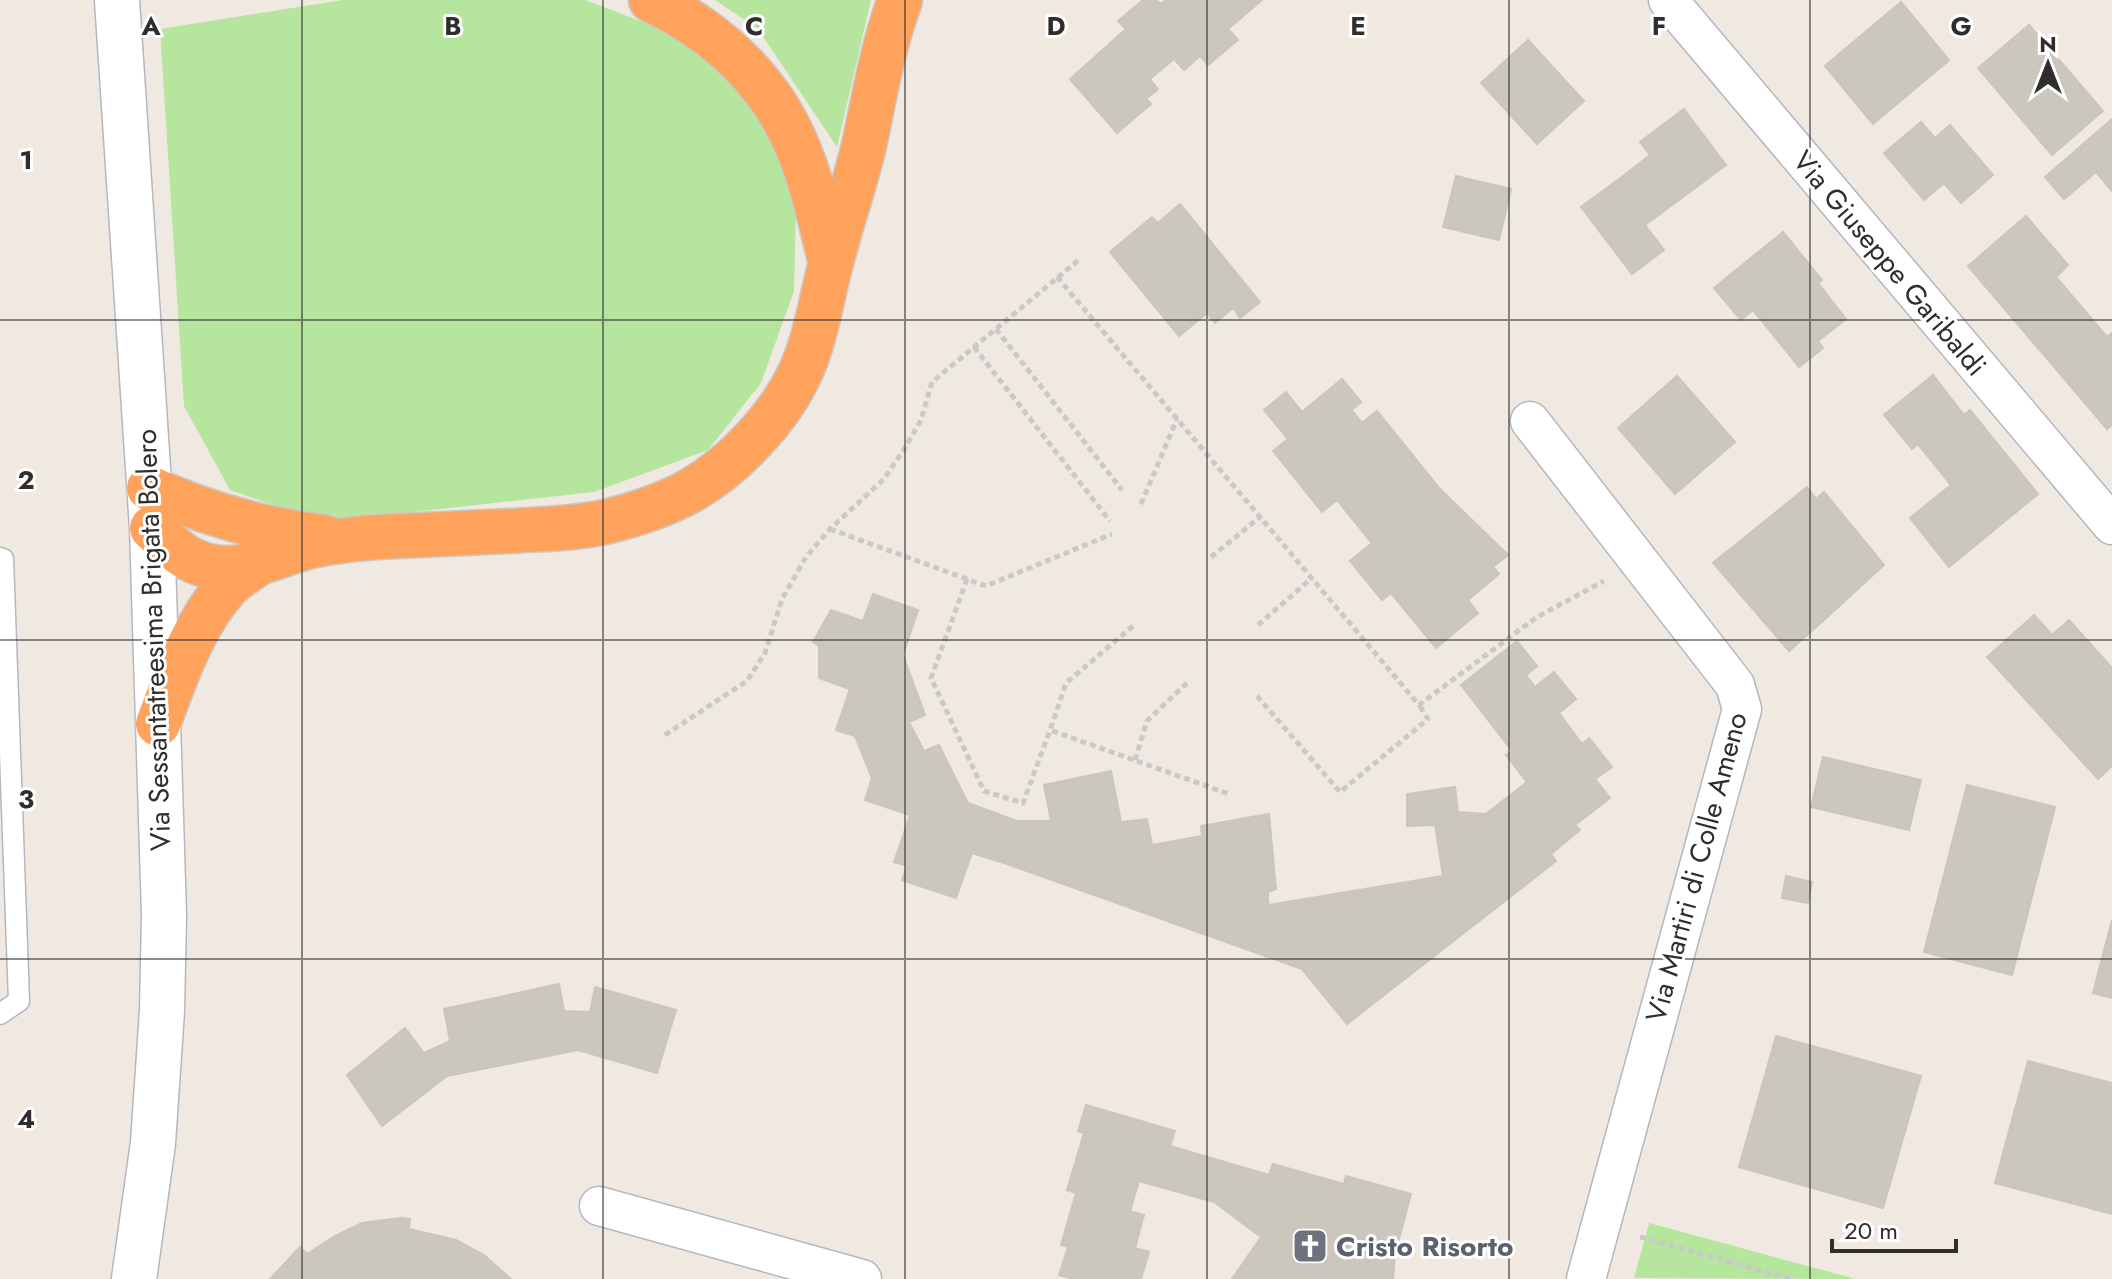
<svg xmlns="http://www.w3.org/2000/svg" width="2112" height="1279" font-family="Jost,sans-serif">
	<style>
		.green { fill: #b6e59e }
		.building { fill: #cbc7bf; stroke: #cbc5ba; stroke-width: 2 }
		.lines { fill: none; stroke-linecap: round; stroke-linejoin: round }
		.lane-casing { stroke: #b4b7c1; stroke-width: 23 }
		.street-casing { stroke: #b4b7c1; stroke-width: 41 }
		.secondary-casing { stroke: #b4b7c1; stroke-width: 47 }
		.highway-casing { stroke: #c9c9c9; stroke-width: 47 }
		.path { stroke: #c9c9c9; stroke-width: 5; stroke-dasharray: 6 4; stroke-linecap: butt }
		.lane { stroke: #fff; stroke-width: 20 }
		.street { stroke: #fff; stroke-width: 38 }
		.secondary { stroke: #fff; stroke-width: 44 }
		.highway { stroke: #ffa35c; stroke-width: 44 }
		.grid { fill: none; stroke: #2e2e2e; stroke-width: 2; stroke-opacity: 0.55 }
		.labels { text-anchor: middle; stroke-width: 6; stroke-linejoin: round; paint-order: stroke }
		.street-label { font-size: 28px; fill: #2e2e2e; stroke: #fff }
		.worship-label { font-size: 28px; font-weight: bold; fill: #5b616d; stroke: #fff; text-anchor: start }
		.grid-label { font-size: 26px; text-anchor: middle; font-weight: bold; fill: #2e2e2e; stroke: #fff; stroke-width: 6; stroke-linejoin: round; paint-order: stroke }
	</style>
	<rect width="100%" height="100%" fill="#efe9e1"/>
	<g class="green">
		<path d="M343,0H585L696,42L763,113L796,206L794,291L761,383L708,450L594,492L323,522L230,490L184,406L160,29Z"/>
		<path d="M715,0H871L837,147L758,29Z"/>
		<path d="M1649,1223L1856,1279L1634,1278Z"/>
	</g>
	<g class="building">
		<path d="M1143,0H1156L1161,4L1166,0H1262L1228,29L1238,40L1208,65L1200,56L1184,70L1174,59L1150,79L1158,89L1146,99L1151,104L1117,133L1070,79L1126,29L1118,21Z"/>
		<path d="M1901,2L1949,60L1873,124L1825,66Z"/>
		<path d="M2029,25L2103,111L2052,155L1978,68Z"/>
		<path d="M1528,40L1584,101L1537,144L1481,83Z"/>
		<path d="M1684,109L1726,165L1653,219L1622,177L1650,155L1640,142Z"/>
		<path d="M2112,119V191L2096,172L2064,199L2045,177Z"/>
		<path d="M1921,122L1935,138L1950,125L1993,175L1961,203L1944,183L1924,200L1884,153Z"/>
		<path d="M1456,176L1511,189L1499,240L1443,227Z"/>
		<path d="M1622,177L1653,219L1645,225L1664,250L1632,274L1581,207Z"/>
		<path d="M1180,204L1260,302L1240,318L1233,308L1215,323L1207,313L1179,336L1110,252L1152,217L1158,223Z"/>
		<path d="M2026,216L2068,265L2056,277L2107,337L2112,333V425L2107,429L1968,266Z"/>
		<path d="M1783,232L1822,280L1818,283L1846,319L1818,341L1823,348L1799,367L1753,310L1741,320L1714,288Z"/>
		<path d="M1933,375L1964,415L1970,410L2038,494L1949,567L1910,518L1951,485L1918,444L1912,449L1884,415Z"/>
		<path d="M1677,376L1735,442L1675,494L1618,428Z"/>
		<path d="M1342,379L1361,402L1352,410L1362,423L1377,411L1439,488L1508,555L1493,567L1499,574L1468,600L1478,613L1436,648L1391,593L1382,600L1350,561L1372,543L1337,500L1322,512L1273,451L1288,439L1264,410L1286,392L1302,412Z"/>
		<path d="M1807,487L1816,499L1824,492L1884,565L1823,621L1800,593L1809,585L1791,564L1781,573L1749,534Z"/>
		<path d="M1749,534L1781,573L1791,564L1809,585L1800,593L1823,621L1789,651L1713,563Z"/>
		<path d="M873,594L918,610L903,655L925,715L909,722L924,751L939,745L968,803L1017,821L1004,863L972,853L956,898L902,880L907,866L894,862L910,815L865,800L872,778L855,736L836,730L850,689L819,678V646L813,642L831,610L863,621Z"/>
		<path d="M2034,615L2052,635L2069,620L2112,668V766L2098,779L1987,657Z"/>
		<path d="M1517,641L1537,666L1526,675L1535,687L1554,672L1576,699L1559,713L1582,744L1589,738L1612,767L1595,779L1610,798L1575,825L1580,830L1551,854L1556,861L1347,1024L1302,969L1004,863L1017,821H1051L1044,785L1111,771L1121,822L1147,819L1152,845L1202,836L1201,826L1269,814L1276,889L1268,892V905L1443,876L1435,825L1407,826V794L1455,787L1458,812L1486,814L1527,782L1506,755L1512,751L1461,685Z"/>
		<path d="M1823,757L1921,780L1909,830L1811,807Z"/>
		<path d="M1967,785L2055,807L2012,975L1924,952Z"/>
		<path d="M1786,876L1812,882L1808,903L1782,898Z"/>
		<path d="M2112,920V998L2093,993Z"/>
		<path d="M559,984L564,1011L590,1012L595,987L676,1010L657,1073L578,1050L447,1076L382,1126L347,1075L405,1028L424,1053L450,1041L444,1009Z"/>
		<path d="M1776,1036L1921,1076L1883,1208L1739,1167Z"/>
		<path d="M2028,1061L2112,1083V1214L1995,1183Z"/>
		<path d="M1086,1105L1175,1131L1170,1146L1269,1175L1273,1164L1344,1184L1346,1176L1411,1194L1395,1254L1273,1220L1261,1237L1214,1202L1139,1181L1130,1211L1144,1215L1135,1248L1149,1252L1141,1279H1074L1059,1275L1068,1247L1061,1245L1076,1193L1067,1190L1084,1133L1078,1131Z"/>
		<path d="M400,1218L410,1219L409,1229L456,1240L484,1255L511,1279H270L300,1247L307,1254L333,1237L362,1223Z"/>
		<path d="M1273,1220L1395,1254L1393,1279H1232Z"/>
	</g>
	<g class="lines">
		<defs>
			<path id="lane" d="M0,558L3,559L19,1001L0,1014"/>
			<g id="street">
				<path d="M1668,0L2112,525"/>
				<path d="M1530,421L1735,685L1742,709L1586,1279"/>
				<path d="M599,1206L862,1279"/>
			</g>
			<path id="secondary" d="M117,0L152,528L164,915L162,1011L153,1143L134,1279"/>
			<g id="highway">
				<path d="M651,0C715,30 770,80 797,146C813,182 820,222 830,259"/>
				<path d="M149,488C206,514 262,530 324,537"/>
				<path d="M152,528C165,540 178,554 194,561C236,580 271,556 311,546C333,541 354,539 377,537C421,535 465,533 509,531C541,529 574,529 605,522C634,515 664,505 690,491C734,466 779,418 800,373C816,339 821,299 831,263C841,222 856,182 865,141C875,93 883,46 900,0"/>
				<path d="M158,724C176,676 192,627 226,588C234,579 246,572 256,565"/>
			</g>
		</defs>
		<use href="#lane" class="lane-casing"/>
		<use href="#street" class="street-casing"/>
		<use href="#secondary" class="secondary-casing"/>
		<use href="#highway" class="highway-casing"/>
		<g class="path">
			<path d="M1057,277L1419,705L1537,617L1604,581"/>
			<path d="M996,329L1122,490"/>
			<path d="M974,347L1110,521"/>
			<path d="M1141,504L1177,419"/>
			<path d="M830,529L986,586L1112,534"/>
			<path d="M1211,557L1260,517"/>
			<path d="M967,579L931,678L984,791L1023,803L1050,730"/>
			<path d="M1258,625L1312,578"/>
			<path d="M1133,626L1066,683L1050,730L1229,794"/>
			<path d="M1257,696L1340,792L1428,719L1419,705"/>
			<path d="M665,735L747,681L765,653L782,599L806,557L830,529L884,479L903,451L921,420L932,382L1080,259"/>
			<path d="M1135,760L1147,721L1187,683"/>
			<path d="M1640,1237L1792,1279"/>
		</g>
		<use href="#lane" class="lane"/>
		<use href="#street" class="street"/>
		<use href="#secondary" class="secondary"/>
		<use href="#highway" class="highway"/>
	</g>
	<path class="grid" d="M302,0V1279M603,0V1279M905,0V1279M1207,0V1279M1509,0V1279M1810,0V1279M0,320H2112M0,640H2112M0,959H2112"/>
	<defs>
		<symbol id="church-square" viewBox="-11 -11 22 22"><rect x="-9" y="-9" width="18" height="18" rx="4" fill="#6b7280" stroke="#fff"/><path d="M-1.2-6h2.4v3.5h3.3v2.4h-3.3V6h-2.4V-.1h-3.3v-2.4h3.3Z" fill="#fff"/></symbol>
	</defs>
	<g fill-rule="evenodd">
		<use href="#church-square" x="1290" y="1226" width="40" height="40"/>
	</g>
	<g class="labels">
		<g class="street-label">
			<text transform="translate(1890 263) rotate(50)" y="10">Via Giuseppe Garibaldi</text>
			<text transform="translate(153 640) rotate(-92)" y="10">Via Sessantatreesima Brigata Bolero</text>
			<text transform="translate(1696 867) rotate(-75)" y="10">Via Martiri di Colle Ameno</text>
		</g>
		<g class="worship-label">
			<text x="1336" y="1256">Cristo Risorto</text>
		</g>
	</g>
	<g class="grid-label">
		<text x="151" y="35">A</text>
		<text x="453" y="35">B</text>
		<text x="754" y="35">C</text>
		<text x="1056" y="35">D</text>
		<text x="1358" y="35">E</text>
		<text x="1659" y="35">F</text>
		<text x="1961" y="35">G</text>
		<text x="26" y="169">1</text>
		<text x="26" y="489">2</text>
		<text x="26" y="808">3</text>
		<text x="26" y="1128">4</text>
	</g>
	<g transform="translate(2048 64)" stroke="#ffffff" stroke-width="6" paint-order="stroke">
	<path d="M0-6L14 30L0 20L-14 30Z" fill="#2e2e2e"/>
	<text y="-12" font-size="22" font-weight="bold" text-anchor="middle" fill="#2e2e2e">N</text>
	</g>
	<path d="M1832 1239v12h124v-12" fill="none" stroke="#2e2e2e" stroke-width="4"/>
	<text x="1844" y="1239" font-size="24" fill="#2e2e2e" stroke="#ffffff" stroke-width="6" paint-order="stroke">20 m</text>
</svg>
